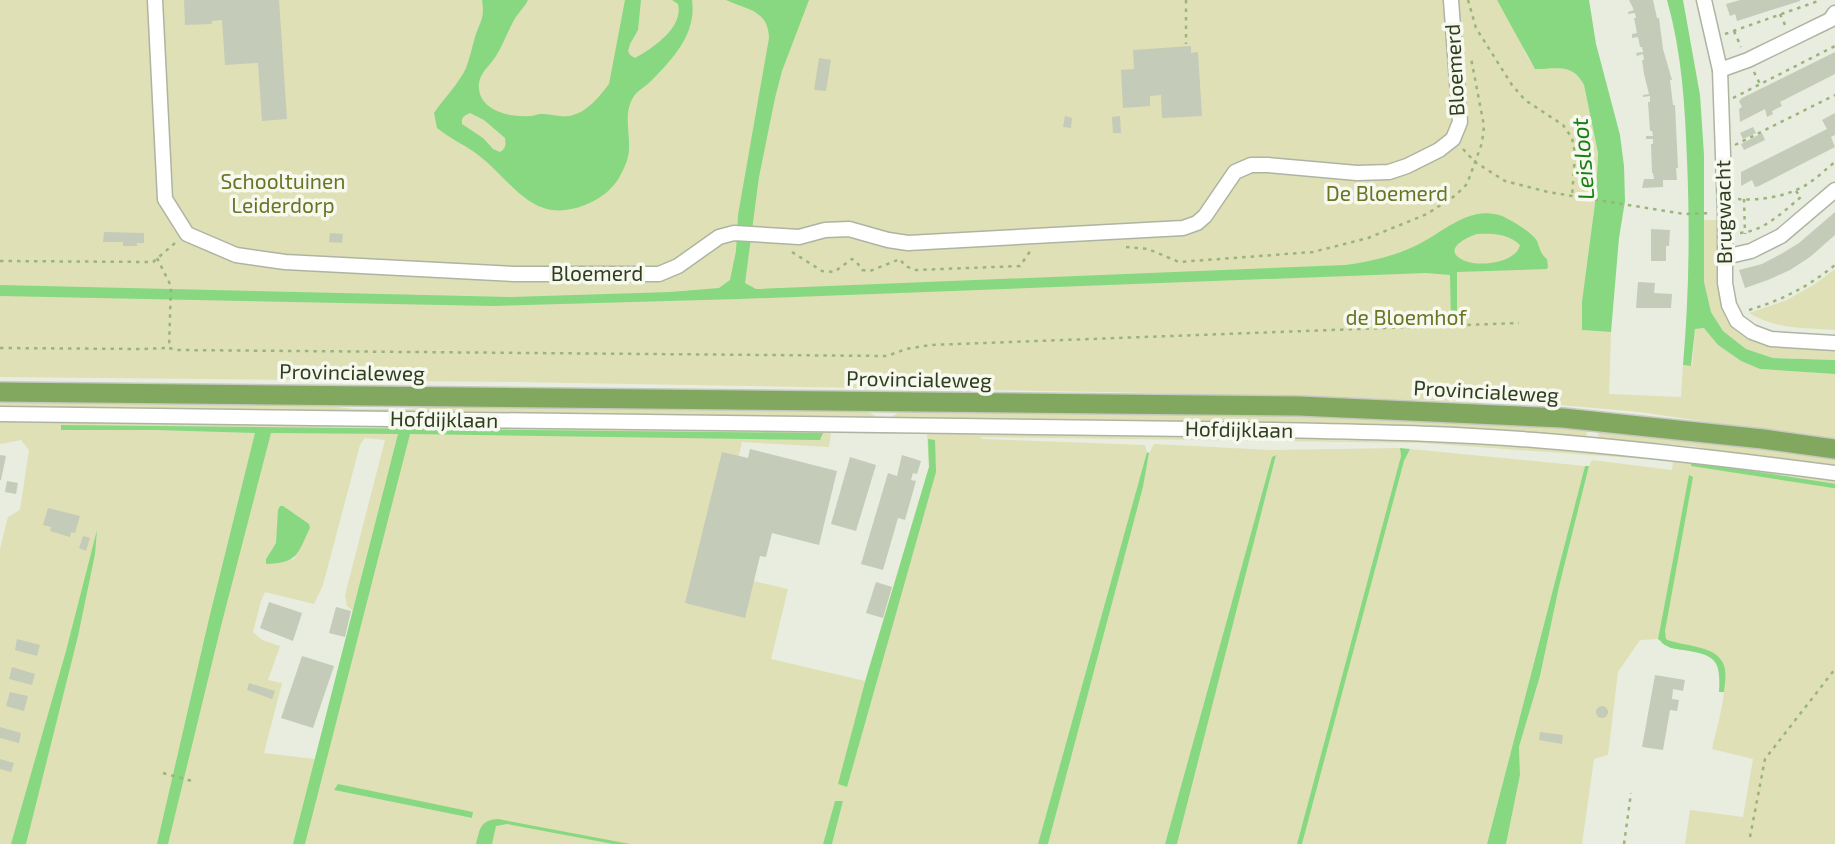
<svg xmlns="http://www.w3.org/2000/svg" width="1835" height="844" font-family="'Exo 2',sans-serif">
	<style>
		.green { fill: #dfe0b6; fill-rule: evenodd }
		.water { fill: #87d881; fill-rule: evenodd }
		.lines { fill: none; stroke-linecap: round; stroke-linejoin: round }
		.stream { stroke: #87d881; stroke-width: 4.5 }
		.building { fill: #c4cbb8 }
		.minor-casing { stroke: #adb5a2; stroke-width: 17 }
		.major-casing { stroke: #c5c9c0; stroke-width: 22 }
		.path { stroke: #9bb47c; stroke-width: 2.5; stroke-dasharray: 3.5 5; stroke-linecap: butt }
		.minor { stroke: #fff; stroke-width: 14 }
		.major { stroke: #82a75f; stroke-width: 19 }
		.labels { text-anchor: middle; stroke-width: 7; stroke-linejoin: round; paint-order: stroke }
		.street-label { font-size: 21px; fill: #2f3f1e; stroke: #f7f9f0 }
		.park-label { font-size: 21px; fill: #687523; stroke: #f7f9f0 }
		.water-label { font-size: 23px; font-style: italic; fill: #198112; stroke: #f7f9f0 }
	</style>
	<rect width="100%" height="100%" fill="#e8ede0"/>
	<g class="green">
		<path d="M0,0H1497L1515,31L1528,58L1535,68C1556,69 1573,63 1584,85L1598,153L1596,196L1583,330L1611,332L1609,394L1681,397L1683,365L1692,366L1695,329L1705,328L1718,345L1741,361L1760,369L1835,374V441L1640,412L1537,403L1106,392L514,382L0,377Z"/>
		<path d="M1704,220H1719V281L1743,329L1835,343V360L1773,358L1746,349L1723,331L1711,312L1704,283Z"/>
		<path d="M1835,269V330C1806,328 1775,329 1749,313L1787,300L1815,284Z"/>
		<path d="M0,399L304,403L354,409H410L444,404L861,409L876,416L856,421L0,410Z"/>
		<path d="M909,410L1326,415L1587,429L1586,440L893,421V416L899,412Z"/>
		<path d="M0,420L1346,436L1475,441L1626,453L1835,478V844H1685L1690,810L1743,817L1753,759L1712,749C1718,721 1729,691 1723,663L1699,648L1676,643L1666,639L1665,631L1689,476L1658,639L1640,640L1618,672L1608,755L1594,759L1582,844H1506L1520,775L1519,747L1540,676L1559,587L1589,466L1592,460L1672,470L1673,461L1422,443L981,437L982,439L1145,445L1147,452L1038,844H832L843,801H835L823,844H0V549L8,517L20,510L29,450L21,440L0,444ZM831,433L927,434L929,467L865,681L771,659L788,589L713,572L742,442L829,447ZM365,438L385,440L345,595L347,606L353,611L315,759L264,753L282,683L268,680L280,646L262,640L253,632L261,601L265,592L314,604L323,585L360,445ZM309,524L310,528L294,559L271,564L266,559L276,543L277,531ZM334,790L473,812L472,818Z"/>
		<path d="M1599,430L1721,442L1835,458V468L1721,452L1693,446L1653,443L1652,446L1598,440Z"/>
		<path d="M1154,444L1271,450L1400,448L1401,456L1297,844H1177L1275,455L1272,457L1165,844H1048L1143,487L1149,453Z"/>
		<path d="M1410,449L1585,466L1487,844H1302L1404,461Z"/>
	</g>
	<g class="water">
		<path d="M482,0H528C524,8 517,14 513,22C507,33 503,45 496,56C490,66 481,71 479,83C476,110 509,118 530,116C534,116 537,114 541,114C552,113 562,119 573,115C588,111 600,96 609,84L625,0H641L638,30L630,44L628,51L630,55L635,58C653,48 684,27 678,4L672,0H692C697,34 672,60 650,82C645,87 637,91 634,96C623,113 630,131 629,149C629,157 625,167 621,174C614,189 600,199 585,205C532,226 513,181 477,154C465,145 449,138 437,128L434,113C444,98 458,85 466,68C470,58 472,47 475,37C480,21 485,19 482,0ZM470,113L484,120L505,138C506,145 506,148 500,152L493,149L483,138L462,124C461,117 464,116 470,113Z"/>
		<path d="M726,0H809L782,71L775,98L759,177L745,283L756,289L1345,265C1368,262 1391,257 1413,247C1441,235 1468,204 1502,216C1511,220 1532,232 1537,241C1540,248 1540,254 1547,259L1548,267L1547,269L1457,272V320L1451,321L1450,275L1426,273L739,299L494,306L0,296V285L511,297L670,292L719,288L730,280L736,251L738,215L769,38C768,10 748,10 726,0ZM1477,234C1493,233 1509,234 1520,245C1516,263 1480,267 1465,261C1441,251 1464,238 1477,234Z"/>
		<path d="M1497,0H1589L1596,44L1620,135L1624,166L1625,201L1619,238L1611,332L1582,330V302L1596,196L1598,153L1584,85C1573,63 1556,69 1535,69Z"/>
		<path d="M1667,0H1683L1700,95L1704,155V282L1711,312L1723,331L1746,349L1773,358L1835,360V374L1760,369L1741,361L1718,345L1704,328L1695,329L1691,366L1683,365C1689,296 1690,229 1687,160C1685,106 1682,53 1667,0Z"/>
		<path d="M61,425L823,433L820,440L410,434L305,844H293L398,434L271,433L221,626L168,844H157L208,623L255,433L157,430H61Z"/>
		<path d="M928,439L935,440L936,472L847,787L838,784L865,682L929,467Z"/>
		<path d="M1400,448L1410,449L1404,461L1302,844H1297L1401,456Z"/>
		<path d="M1147,452L1149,453L1143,487L1048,844H1038Z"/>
		<path d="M1276,455L1177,844H1165L1272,457Z"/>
		<path d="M1585,466H1589L1559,587L1540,676L1519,747L1520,775L1506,844H1487Z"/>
		<path d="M1689,475L1693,477L1665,631L1666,639C1682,647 1714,644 1723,663C1727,671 1725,683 1724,692H1719C1721,659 1715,655 1683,650C1678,649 1671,649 1667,646C1663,645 1661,641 1658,639Z"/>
		<path d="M280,506H283L309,524L310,528C297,554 299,563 266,564V559L276,543L278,510Z"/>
		<path d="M97,530L95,554L78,636L26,844H11L66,651Z"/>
		<path d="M338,784L473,812L472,818L334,790Z"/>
		<path d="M835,801H843L832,844H823Z"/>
		<path d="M498,819L630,844H613L507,824L496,826L492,844H476C480,829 480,820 498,819Z"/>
	</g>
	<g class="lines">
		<path class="stream" d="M1693,464L1835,486"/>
	</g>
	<g class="building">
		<path d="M184,0H279L287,119L262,121L258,63L225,65L222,20L212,21V24L185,25Z"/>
		<path d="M1629,0H1653L1657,18H1659L1663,49L1672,80H1670L1673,105H1675L1678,168H1676L1677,180H1663V187L1642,188L1644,179H1654L1653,173H1652L1651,144H1653V139H1646V136H1653L1652,131H1650L1648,102H1650V96L1643,97V95L1649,94L1644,74L1642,60H1644L1643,54L1637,56L1636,53L1643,52L1642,47H1640L1638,37L1632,38V34L1637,33L1634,18H1636L1635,13L1628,14V12L1634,10Z"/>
		<path d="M1740,0H1800V1L1737,21L1735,14L1730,16L1726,4Z"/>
		<path d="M1191,46V53L1198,52L1202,116L1162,118L1161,95L1150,96V106L1123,108L1121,70L1134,69L1133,50Z"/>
		<path d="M1835,52V74L1780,102L1782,106L1772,111L1773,114L1767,117L1765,109L1740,122L1739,109L1742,107L1739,101L1742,98Z"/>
		<path d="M819,58L831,60L826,91L814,90Z"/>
		<path d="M1835,113V135L1831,137L1835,147L1759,186L1755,187L1752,180L1741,186V172L1827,129L1822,120Z"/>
		<path d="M1065,116L1072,118L1071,128L1063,127Z"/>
		<path d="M1120,116L1121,133H1113L1112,117Z"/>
		<path d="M1753,127L1756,133L1743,139L1740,133Z"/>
		<path d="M1762,133L1765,140L1744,150L1741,144Z"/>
		<path d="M1835,212V235L1810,257L1790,270L1768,280L1745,288L1739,270L1762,264L1781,254L1799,243Z"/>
		<path d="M1651,229L1670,230L1669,246H1666V261H1651Z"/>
		<path d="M104,232L144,233V243H137V246H123V242H103Z"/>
		<path d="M330,233L343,234L342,243L329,242Z"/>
		<path d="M1638,282L1655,283L1654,293L1672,294L1671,308H1636Z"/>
		<path d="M750,449L837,471L819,545L772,533L766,557L760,556L745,618L685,603L722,452L748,458Z"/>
		<path d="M0,455L6,456L1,480H0Z"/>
		<path d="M902,455L921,461L917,474L913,473L911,480L916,481L905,520L898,518L883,570L861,564L888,473L897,476Z"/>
		<path d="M850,457L876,465L856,531L831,524Z"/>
		<path d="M7,481L18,483L16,494L5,492Z"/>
		<path d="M48,508L80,516L75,533L71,532L70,537L50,531L51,527L43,525Z"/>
		<path d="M83,536L90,538L86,551L79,548Z"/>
		<path d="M876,582L892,587L883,618L866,613Z"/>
		<path d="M269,602L302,613L293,641L260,628Z"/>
		<path d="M336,607L351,611L345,637L329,633Z"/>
		<path d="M17,639L40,645L37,656L15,650Z"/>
		<path d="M302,656L334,666L313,728L281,718Z"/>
		<path d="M12,667L35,674L32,685L9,679Z"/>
		<path d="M1655,675L1685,680L1683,691L1673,689L1672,699L1679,700L1677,711L1670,710L1663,750L1642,747Z"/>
		<path d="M249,683L275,691L272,699L247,690Z"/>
		<path d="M10,692L28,696L24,711L6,706Z"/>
		<circle cx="1602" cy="712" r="6"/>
		<path d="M0,727L21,733L19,743L0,738Z"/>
		<path d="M1540,732L1563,735L1562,744L1539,740Z"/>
		<path d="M0,759L14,763L11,772L0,769Z"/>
	</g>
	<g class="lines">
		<defs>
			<g id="minor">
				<path d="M155,0L165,199L187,234L236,255L285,262L514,274H659L678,266L719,237L734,233L799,237L825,230L849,229L888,240L908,243L1183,228L1197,223L1205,216L1235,172L1251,165H1268L1357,173L1389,172L1407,166L1439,150L1453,139L1460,122L1451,0"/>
				<path d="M1704,0L1720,70L1725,212V283L1729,305L1737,321L1752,332L1771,339L1835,343"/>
				<path d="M1720,70L1748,60L1830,20L1835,13"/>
				<path d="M1725,257L1751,251L1781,236L1835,190"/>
				<path d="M0,414L1275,430C1361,432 1448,433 1534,440C1635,448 1735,460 1835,473"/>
			</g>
			<path id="major" d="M0,392L1299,406L1563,418L1763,439L1835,449"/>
		</defs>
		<use href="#minor" class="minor-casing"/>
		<use href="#major" class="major-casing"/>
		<g class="path">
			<path d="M1186,0V44"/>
			<path d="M1468,0L1476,28L1512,85L1525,100L1563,125L1572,138L1575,154L1572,197"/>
			<path d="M1780,14L1786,27"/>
			<path d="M1734,31L1741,47"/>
			<path d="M1725,34L1821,0"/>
			<path d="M1754,72L1760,84"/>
			<path d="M1733,98L1835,46"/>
			<path d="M1735,145L1835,95"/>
			<path d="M1463,149L1475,162L1505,181L1548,192L1684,214L1712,213"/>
			<path d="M1738,199C1761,201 1790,196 1809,183C1818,177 1826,169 1835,162"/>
			<path d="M1744,199L1745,234"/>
			<path d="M1740,233C1764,231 1783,212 1801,197L1795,190"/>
			<path d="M1126,247L1148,249L1179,262L1313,252L1368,238L1427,214L1456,195L1467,184L1482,143L1484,126L1471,58"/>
			<path d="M792,252L822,271L834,272L852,259L856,261L862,270L870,271L900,259L905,266L916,270L1020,266L1031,250"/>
			<path d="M157,258L171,286L169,348L176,350L887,356L906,349L930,345L1519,323"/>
			<path d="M0,261L153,262L175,243"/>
			<path d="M1749,310C1784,299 1806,288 1835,265"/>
			<path d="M0,348L142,349L168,348"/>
			<path d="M163,773L192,781"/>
			<path d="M1750,837L1765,759L1835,669"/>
			<path d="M1624,844L1631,793"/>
		</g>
		<use href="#minor" class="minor"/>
		<use href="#major" class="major"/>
	</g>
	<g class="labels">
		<g class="street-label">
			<text transform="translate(1455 70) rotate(-93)" y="7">Bloemerd</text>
			<text transform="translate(1724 212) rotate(-91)" y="7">Brugwacht</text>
			<text x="597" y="281">Bloemerd</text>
			<text transform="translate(352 373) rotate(1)" y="7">Provincialeweg</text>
			<text transform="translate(919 380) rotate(1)" y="7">Provincialeweg</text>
			<text transform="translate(1486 392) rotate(3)" y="7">Provincialeweg</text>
			<text transform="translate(444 420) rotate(1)" y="7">Hofdijklaan</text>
			<text transform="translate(1239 430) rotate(1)" y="7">Hofdijklaan</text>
		</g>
		<g class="park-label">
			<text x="283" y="189">Schooltuinen<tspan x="283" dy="24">Leiderdorp</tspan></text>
			<text x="1387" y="201">De Bloemerd</text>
			<text x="1406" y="325">de Bloemhof</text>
		</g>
		<g class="water-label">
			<text transform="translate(1583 159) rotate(-95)" y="8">Leisloot</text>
		</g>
	</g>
</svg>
